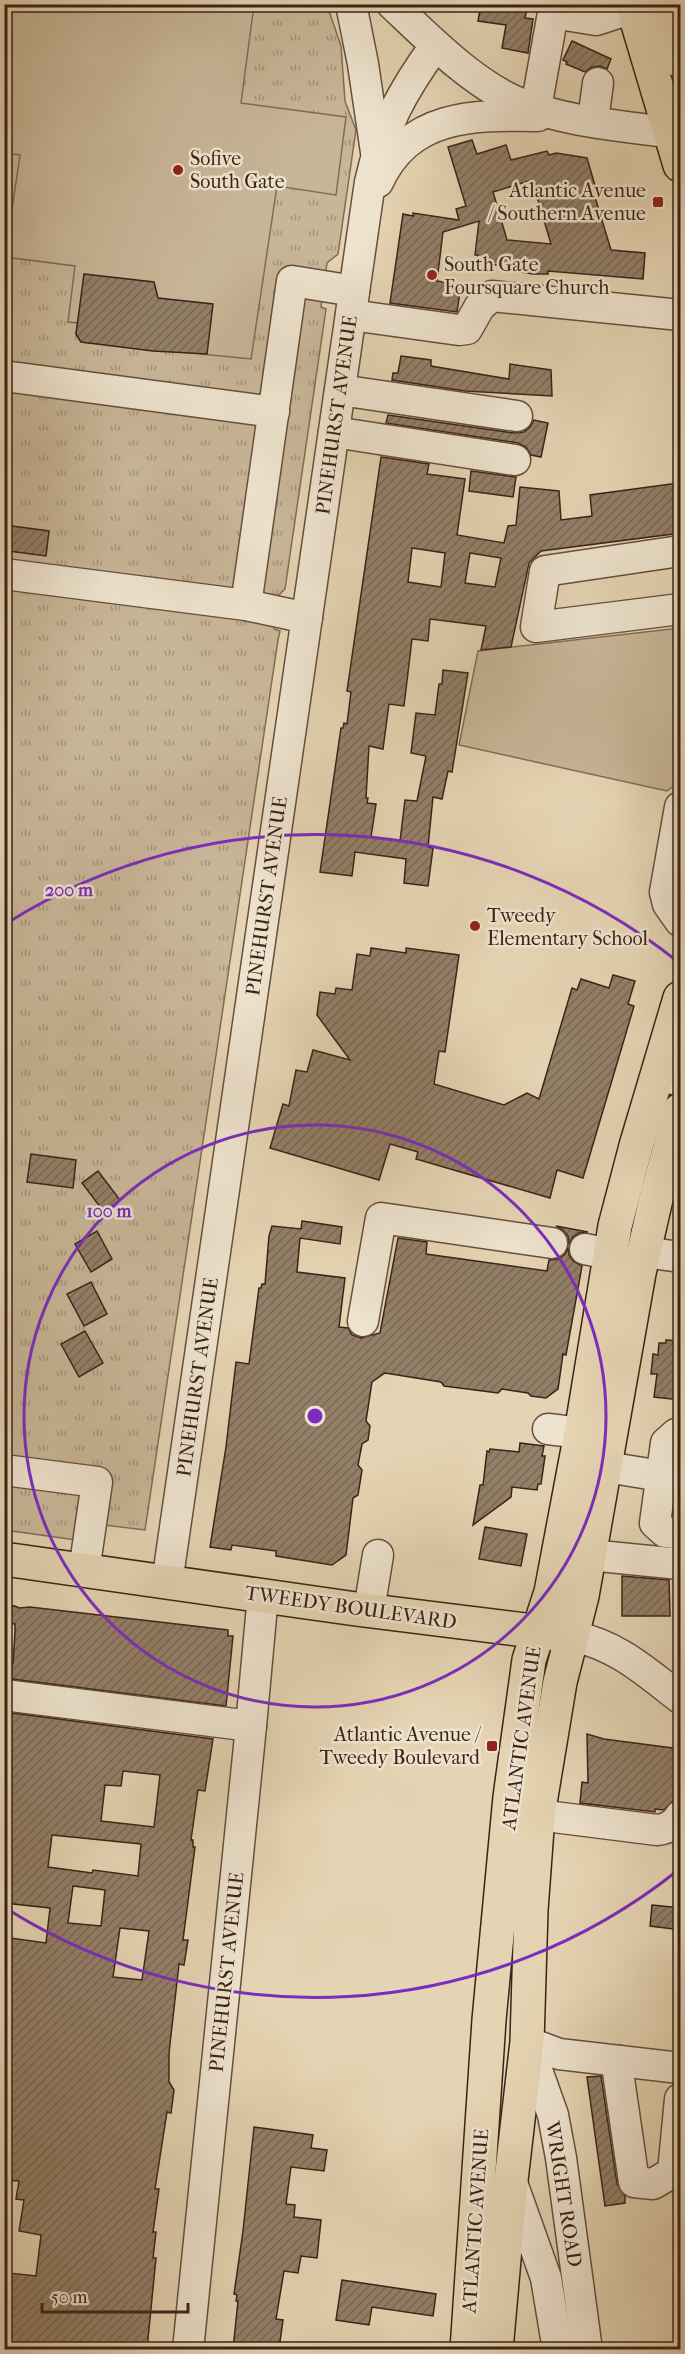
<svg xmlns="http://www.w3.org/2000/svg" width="685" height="2354" font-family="'IM FELL French Canon',serif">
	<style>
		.grass { fill: url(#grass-tufts); stroke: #816c58; stroke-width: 1.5 }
		.pitch { fill: #c8b698; stroke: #816c58; stroke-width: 1.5 }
		.building { fill: url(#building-hatch); stroke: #3a2317; stroke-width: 1.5; fill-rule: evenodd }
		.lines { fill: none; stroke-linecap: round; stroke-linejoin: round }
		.minor-casing { stroke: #654f3e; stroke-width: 33 }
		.major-casing { stroke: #3a2317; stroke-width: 36 }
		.minor { stroke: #eee3ce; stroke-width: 30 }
		.major { stroke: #e5d4b3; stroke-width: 33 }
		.ring { fill: none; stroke: #7b2cbf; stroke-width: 3 }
		.poi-dot { fill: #8f2418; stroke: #eee3ce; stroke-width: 2 }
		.labels { text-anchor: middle; stroke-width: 5; stroke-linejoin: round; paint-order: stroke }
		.poi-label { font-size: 20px; fill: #3a2317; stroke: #eee3ce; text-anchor: start }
		.street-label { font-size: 20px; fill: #3a2317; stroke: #eee3ce }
		.centre { fill: #7b2cbf; stroke: #eee3ce; stroke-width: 3 }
		.ring-label { font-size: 18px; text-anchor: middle; font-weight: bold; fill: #7b2cbf; stroke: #eee3ce; stroke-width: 5; stroke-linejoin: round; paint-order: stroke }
	</style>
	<defs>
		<pattern id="grass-tufts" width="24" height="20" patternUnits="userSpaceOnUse" patternTransform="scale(1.5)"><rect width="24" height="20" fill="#c8b698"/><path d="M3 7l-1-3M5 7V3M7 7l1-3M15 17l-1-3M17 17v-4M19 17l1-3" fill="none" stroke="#a3947b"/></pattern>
		<pattern id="building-hatch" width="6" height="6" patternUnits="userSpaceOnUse" patternTransform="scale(1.5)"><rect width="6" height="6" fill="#937f68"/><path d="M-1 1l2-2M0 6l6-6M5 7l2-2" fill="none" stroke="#796855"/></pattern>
	</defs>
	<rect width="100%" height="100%" fill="#e5d4b3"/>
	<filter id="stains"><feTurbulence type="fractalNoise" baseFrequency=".00333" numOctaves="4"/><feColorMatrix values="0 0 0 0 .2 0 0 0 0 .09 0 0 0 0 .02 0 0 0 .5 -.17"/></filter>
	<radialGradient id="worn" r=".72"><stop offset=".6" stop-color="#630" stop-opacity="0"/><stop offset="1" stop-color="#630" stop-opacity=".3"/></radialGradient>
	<path class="grass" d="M5,5H327L341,46L345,101L356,130L338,254L327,263L321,307L326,309L285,589L279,595L274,629L280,631L278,640L145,1530L104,1525L76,1540L5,1530Z"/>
	<g class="pitch">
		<path d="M4,5H254L241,103L346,117L336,195L277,186L251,359L81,342L76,334L78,323L68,322L75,266L5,257L20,155L5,153Z"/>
		<path d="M680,628V781L667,791L459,745L478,651Z"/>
	</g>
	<g class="building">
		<path d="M481,4H528L525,18L533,19L528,53L502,48L506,25L478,21Z"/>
		<path d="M572,41L611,59L607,69L600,66L592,67L585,72L566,64L567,62L563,60Z"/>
		<path d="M472,140L477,154L506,145L511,160L547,151L549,155L556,153L587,158L598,196L595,197L611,250L645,253L643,279L548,271V274H533L508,270V266L477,263L478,255H475L479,221L443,232L437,281L461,285L457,312L390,303L403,214L413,216V213L459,220L456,209L466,206L448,147ZM532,180L551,244L507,240L493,192Z"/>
		<path d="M84,274L154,282L158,298L213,304L207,354L153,351L81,342L76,334Z"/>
		<path d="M401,356L431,360V366L509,379L510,364L551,370L552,396L465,391L392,380L393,373H398Z"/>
		<path d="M388,415L514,433L524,432L530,427L534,420L548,423L541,457L531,455L526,447L518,443L386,423Z"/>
		<path d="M381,457L429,464L427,474L465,479L457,535L504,543L508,526L516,525L520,487L559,491L561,520L592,516L590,495L678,483L681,506V533L541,551L529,563L511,647L481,650L486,626L430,619L428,641L412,639L404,706L389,704L383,749L369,746L366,798H368L367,803L376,804L371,837L400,841L405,800L417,801L426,756L411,753L416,713L435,715L439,684H442L443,670L468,673L452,772L448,771L442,799L433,797L428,847L433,848L428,886L404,883L406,859L355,852L352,876L320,872L341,728H343L344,723L347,724L351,692L347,691ZM412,548L445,553L441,587L408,582ZM470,553L501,558L495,587L465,583Z"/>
		<path d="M471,471L516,477L513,497L469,491Z"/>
		<path d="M12,526L49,531L46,556L9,551Z"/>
		<path d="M371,948L406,953V948L459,955L445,1052L439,1051L434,1084L504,1105L527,1093L539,1099L572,988L577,990L581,979L609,988L613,975L635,981L628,1004L634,1006L583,1178L557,1170L550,1198L416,1159L418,1152L390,1144L379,1180L270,1148L283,1104L289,1106L296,1070L307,1072L313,1050L350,1060L317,1015L320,992L335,994L336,988L352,990L357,954L370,956Z"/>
		<path d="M31,1154L76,1160L73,1188L27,1182Z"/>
		<path d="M98,1171L120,1200L104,1212L82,1183Z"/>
		<path d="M302,1221L342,1227L340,1244L300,1238L297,1272L345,1278L339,1327L348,1328L352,1335L361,1338L380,1333L398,1238L427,1242L426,1254L547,1271L549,1260L559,1259L565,1254L568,1248L569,1255L573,1261L582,1266L566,1355L563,1354L558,1389L546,1398L531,1396L528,1393L502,1389L498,1393L444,1386L441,1382L385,1373L372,1382L366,1421L370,1426L368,1440L362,1444L358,1465L362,1470L358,1495L353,1498L346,1555L332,1565L276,1556V1551L232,1545L231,1550L210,1547L226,1447L236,1362L249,1364L259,1288H261L262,1284H265L269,1236L272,1226L301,1229Z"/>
		<path d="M556,1226L588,1232L579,1233L573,1237L569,1244L568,1236L563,1230Z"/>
		<path d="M97,1231L112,1259L91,1272L75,1244Z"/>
		<path d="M91,1282L107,1314L84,1326L67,1294Z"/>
		<path d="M85,1331L103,1363L79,1377L61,1344Z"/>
		<path d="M666,1340L681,1341V1400L654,1397L657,1374H651L653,1354L658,1355L659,1343H666Z"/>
		<path d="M520,1443L544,1446L542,1456H545L541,1484H538L537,1490L512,1487L511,1497L473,1525L480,1485H483L487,1451L489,1452L490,1449L519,1452Z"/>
		<path d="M485,1527L527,1534L521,1566L479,1559Z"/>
		<path d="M622,1576L669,1580L670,1616H622Z"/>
		<path d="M4,1605L15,1606L19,1608L30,1607L228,1630V1636H233L226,1706L4,1678V1666H10L11,1662L13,1663L15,1632V1624L4,1623Z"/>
		<path d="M12,1713L213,1739L205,1791L198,1790L191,1840H193V1847H195L183,1940H188L184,1965L179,1964L169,2053V2082L174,2090L171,2113L167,2112L155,2189H159L153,2232H156L153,2258H156L147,2349H4V2293H7L9,2273L36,2276L41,2235L19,2231L24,2200L16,2199L19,2181L4,2180V1937L46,1943L50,1908L4,1903V1746L8,1720H11ZM123,1771L160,1775L154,1827L101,1821L105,1785L121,1786ZM52,1835L141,1844L138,1876L93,1870L92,1873L48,1867ZM73,1886L105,1890L101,1926L68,1923ZM120,1928L149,1931L142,1980L113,1977Z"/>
		<path d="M587,1734L604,1739L680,1749L674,1800L664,1810L655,1809V1812L580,1803L582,1782L588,1783Z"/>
		<path d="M652,1905L681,1908V1930L650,1926Z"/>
		<path d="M601,2076L617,2184L625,2196V2203L605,2206L587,2077Z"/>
		<path d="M254,2127L313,2135L311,2148L327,2150L324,2171L291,2167L286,2204L295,2205L294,2217L321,2220L317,2258L301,2256L298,2273L284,2271L276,2319L283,2320L279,2349H233L238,2301H236L237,2295L234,2294L243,2231Z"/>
		<path d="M342,2280L436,2294L433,2316L372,2307L369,2325L336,2320Z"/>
	</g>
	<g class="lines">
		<defs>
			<g id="minor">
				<path d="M351,4L363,64L376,152"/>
				<path d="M392,4C428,38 473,84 519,103C569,123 627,126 680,134"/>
				<path d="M536,108L553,13L596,20L633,8"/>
				<path d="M593,120L598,83"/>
				<path d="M378,182C409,114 473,115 538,116"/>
				<path d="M351,315L459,330L467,329L480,306L492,296L680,315"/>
				<path d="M4,376L274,412"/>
				<path d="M340,390L517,416"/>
				<path d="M334,432L515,460"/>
				<path d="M680,551L545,571L536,627L680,609"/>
				<path d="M4,574L246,605L307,618"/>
				<path d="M246,605L292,281L354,291"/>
				<path d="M680,807L665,892L668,904L680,921"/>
				<path d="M658,1077L680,1080"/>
				<path d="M585,1249L609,1254"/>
				<path d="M644,1252L680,1257"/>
				<path d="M363,1321L381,1218L552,1243"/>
				<path d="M548,1429L581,1433"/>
				<path d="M680,1434H676L666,1443L655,1523L665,1532L680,1534"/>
				<path d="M606,1467L680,1479"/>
				<path d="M4,1470L97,1482L84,1571"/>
				<path d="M589,1555L680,1564"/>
				<path d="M167,1583L370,182C382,128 403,90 435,46"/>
				<path d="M369,1610L378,1555"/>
				<path d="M572,1636C617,1645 645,1671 680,1698"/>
				<path d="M4,1695L251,1726"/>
				<path d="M538,1815L657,1830C667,1829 675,1825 680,1816"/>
				<path d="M527,2042L553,2115L561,2158L587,2350"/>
				<path d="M527,2042L559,2054L680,2068"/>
				<path d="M620,2061L618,2072L634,2182L653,2184L673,2172L680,2099"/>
				<path d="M511,2180L546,2278L558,2350"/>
				<path d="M188,2350L251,1726L263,1595"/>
			</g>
			<g id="major">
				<path d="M632,4L680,165"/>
				<path d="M663,4L680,61"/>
				<path d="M4,1559L356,1609L558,1634"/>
				<path d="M467,2350L489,2020L510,1797L529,1660L551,1592L581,1433L615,1226L636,1146L680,998"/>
				<path d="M496,2350L511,2180L527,2042L531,1910L538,1815L560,1682L582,1596L639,1273L656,1199L680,1110"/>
			</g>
		</defs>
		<use href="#minor" class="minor-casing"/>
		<use href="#major" class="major-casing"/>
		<use href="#minor" class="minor"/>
		<use href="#major" class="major"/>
	</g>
	<g class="ring">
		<circle cx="315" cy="1416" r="291"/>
		<path d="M677 1871A581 581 0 0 1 7 1909M7 923A581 581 0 0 1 677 961"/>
	</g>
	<g class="poi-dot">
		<circle cx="178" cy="170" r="6"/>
		<rect x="652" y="196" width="12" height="12" rx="3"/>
		<circle cx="432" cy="275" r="6"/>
		<circle cx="475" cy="926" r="6"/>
		<rect x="486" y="1740" width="12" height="12" rx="3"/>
	</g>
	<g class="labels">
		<g class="poi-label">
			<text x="190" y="165">Sofive<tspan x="190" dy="23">South Gate</tspan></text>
			<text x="646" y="197" text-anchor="end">Atlantic Avenue<tspan x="646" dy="23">/ Southern Avenue</tspan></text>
			<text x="444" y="271">South Gate<tspan x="444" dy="23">Foursquare Church</tspan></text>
			<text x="487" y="922">Tweedy<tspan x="487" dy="23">Elementary School</tspan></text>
			<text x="480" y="1741" text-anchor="end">Atlantic Avenue /<tspan x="480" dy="23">Tweedy Boulevard</tspan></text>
		</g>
		<g class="street-label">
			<text transform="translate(336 415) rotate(-82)" y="7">PINEHURST AVENUE</text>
			<text transform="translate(266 896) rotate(-82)" y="7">PINEHURST AVENUE</text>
			<text transform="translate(197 1377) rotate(-82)" y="7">PINEHURST AVENUE</text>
			<text transform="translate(351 1607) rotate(8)" y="7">TWEEDY BOULEVARD</text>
			<text transform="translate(521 1738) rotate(-82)" y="7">ATLANTIC AVENUE</text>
			<text transform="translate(226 1972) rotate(-84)" y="7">PINEHURST AVENUE</text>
			<text transform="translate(564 2194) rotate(81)" y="7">WRIGHT ROAD</text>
			<text transform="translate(475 2221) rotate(-86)" y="7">ATLANTIC AVENUE</text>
		</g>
	</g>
	<circle cx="315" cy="1416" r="9" class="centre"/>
	<g class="ring-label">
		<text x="69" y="896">200 m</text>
		<text x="109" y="1217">100 m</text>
	</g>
	<rect width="685" height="2354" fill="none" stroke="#e5d4b3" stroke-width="24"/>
	<rect x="6" y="6" width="673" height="2342" fill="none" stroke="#3a2317" stroke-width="3"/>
	<rect x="12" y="12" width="661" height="2330" fill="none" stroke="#3a2317" stroke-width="1.5"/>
	<path d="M42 2303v9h146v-9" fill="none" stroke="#3a2317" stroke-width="3"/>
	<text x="51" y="2303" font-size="18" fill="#3a2317" stroke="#eee3ce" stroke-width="4.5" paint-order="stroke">50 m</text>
	<rect width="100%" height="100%" filter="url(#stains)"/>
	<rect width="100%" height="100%" fill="url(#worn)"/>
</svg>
